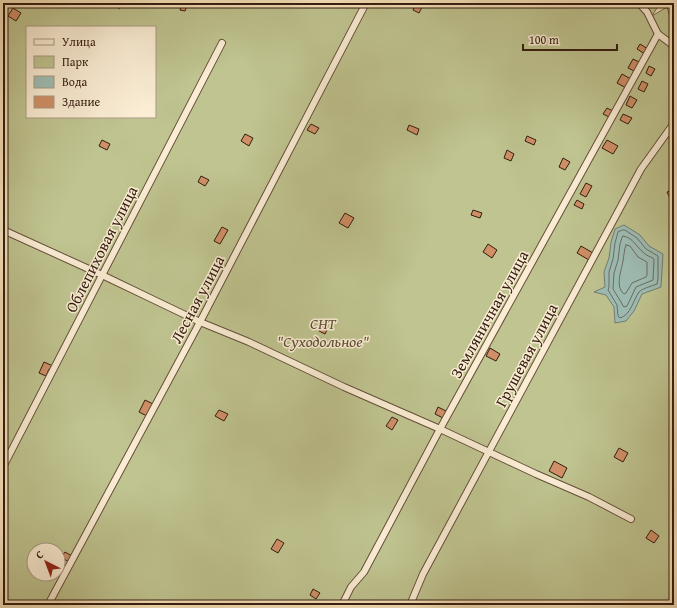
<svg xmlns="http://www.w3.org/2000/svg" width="677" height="608" font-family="'Gentium Book Plus',serif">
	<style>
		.green { fill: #bfc490; stroke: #797050; fill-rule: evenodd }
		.water { fill: #9ebeb6; stroke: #737d73 }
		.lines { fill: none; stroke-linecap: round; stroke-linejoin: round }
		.shore { stroke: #686d62; stroke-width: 1 }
		.building { fill: #d08f67; stroke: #331c0f }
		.street-casing { stroke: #644e3a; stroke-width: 8 }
		.street { stroke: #faedd4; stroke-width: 6 }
		.labels { text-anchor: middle; stroke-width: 3; stroke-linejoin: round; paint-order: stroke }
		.street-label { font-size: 16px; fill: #331c0f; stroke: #faedd4 }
		.park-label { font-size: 16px; font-style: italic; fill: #5d4e36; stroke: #faedd4 }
	</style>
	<rect width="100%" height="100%" fill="#f8e4bd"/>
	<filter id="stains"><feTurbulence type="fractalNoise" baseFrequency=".005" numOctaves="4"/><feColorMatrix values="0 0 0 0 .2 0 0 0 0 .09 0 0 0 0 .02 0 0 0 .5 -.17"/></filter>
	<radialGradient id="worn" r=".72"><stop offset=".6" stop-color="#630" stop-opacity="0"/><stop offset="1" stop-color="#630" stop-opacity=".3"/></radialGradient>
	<path class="green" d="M6,3H108L120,9L113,3H660L652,16L667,7L674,30V605H3V7ZM27,27H155V117H27ZM34,550H58V574H34Z"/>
	<path class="water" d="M624,225L640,235L649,246L663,254L661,287L642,294L634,311L626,321L615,323L614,307L606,295L594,292L605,287L604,272L609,258L611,242L615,229Z"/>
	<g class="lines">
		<g class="shore">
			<path d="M623,230H625L637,238L646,249L658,256V279L657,284C652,286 643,288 639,292C633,300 631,315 620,318L618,316L617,305L608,290L609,287V272L613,259L615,243L618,232Z"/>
			<path d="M623,236C634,238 636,247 644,253C646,255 650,257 653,258L654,260L653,280L636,287L627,306L624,307L623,306L621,302L613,289L614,273L618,260L620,244Z"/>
			<path d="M626,245L630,246L638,257L647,262V275L646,277L632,283L626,293L624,294C615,286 621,272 623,261C624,256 624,250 626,245Z"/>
		</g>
	</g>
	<g class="building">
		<path d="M182,3H188L185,11L180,10Z"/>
		<path d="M416,3H424L419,13L413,10Z"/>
		<path d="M13,8L21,13L16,21L8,16Z"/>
		<path d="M640,44L648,49L645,54L637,49Z"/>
		<path d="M633,59L641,63L636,72L628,68Z"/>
		<path d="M649,66L655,69L651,76L646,73Z"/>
		<path d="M622,74L631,79L626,88L617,83Z"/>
		<path d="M642,81L648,84L644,92L638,89Z"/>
		<path d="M630,96L637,100L632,108L626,105Z"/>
		<path d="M607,108L613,111L609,117L603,114Z"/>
		<path d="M623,114L632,118L628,124L620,120Z"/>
		<path d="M311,124L319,128L315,134L307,130Z"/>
		<path d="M409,125L419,129L417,135L407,130Z"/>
		<path d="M245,134L253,138L249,146L241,141Z"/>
		<path d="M527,136L536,140L534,145L525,141Z"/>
		<path d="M102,140L110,144L107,150L99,146Z"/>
		<path d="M607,140L618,146L613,154L602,148Z"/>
		<path d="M507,150L514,154L511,161L504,158Z"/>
		<path d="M563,158L570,162L565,170L559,167Z"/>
		<path d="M201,176L209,180L205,186L198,182Z"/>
		<path d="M586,183L592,186L586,197L580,194Z"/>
		<path d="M674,189V202L672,203L667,192Z"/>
		<path d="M577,200L584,204L582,209L574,205Z"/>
		<path d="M473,210L482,213L480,218L471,215Z"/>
		<path d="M345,213L354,218L348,228L339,223Z"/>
		<path d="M222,227L228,230L220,244L214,241Z"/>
		<path d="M488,244L497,250L492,258L483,252Z"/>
		<path d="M581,246L593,253L589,260L577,253Z"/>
		<path d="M321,325L328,328L325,334L319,331Z"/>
		<path d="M490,348L500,354L496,361L486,356Z"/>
		<path d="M44,362L53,366L52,370L49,369L46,376L39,373Z"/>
		<path d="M145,400L153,404L147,416L139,412Z"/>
		<path d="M438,407L446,411L443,418L435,414Z"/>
		<path d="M219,410L228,414L224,421L215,416Z"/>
		<path d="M392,417L398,420L392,430L386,426Z"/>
		<path d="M619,448L628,453L623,462L614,457Z"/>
		<path d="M554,461L567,468L562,478L549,471Z"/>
		<path d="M651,530L659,536L654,543L646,538Z"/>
		<path d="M277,539L284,543L278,553L271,549Z"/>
		<path d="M65,552L72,556L69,562L61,557Z"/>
		<path d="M313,589L320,593L316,599L310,595Z"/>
	</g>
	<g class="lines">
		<defs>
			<g id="street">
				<path d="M639,3L647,12L658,34L674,46"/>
				<path d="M3,230L102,275L152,299L200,322L249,342L344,387L440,429L536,474L589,497L631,519"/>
				<path d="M3,467L222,43"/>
				<path d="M48,605L200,322L366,3"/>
				<path d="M342,605L351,587L364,572L440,429L658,34"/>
				<path d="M410,605L423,574L641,169L674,123"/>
			</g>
		</defs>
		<use href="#street" class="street-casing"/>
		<use href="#street" class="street"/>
	</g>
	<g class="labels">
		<g class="street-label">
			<text transform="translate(101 249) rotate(-63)" y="6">Облепиховая улица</text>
			<text transform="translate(197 299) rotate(-62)" y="6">Лесная улица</text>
			<text transform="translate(489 314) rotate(-61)" y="6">Земляничная улица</text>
			<text transform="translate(526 355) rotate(-62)" y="6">Грушевая улица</text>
		</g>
		<g class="park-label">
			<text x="323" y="329">СНТ<tspan x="323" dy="18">"Суходольное"</tspan></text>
		</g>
	</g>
	<rect width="677" height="608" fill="none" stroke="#f8e4bd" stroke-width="16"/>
	<rect x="4" y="4" width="669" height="600" fill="none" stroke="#331c0f" stroke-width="2"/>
	<rect x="8" y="8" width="661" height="592" fill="none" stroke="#331c0f"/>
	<rect x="26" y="26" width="130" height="92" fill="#faedd4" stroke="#aa9985"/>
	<rect x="34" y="39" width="20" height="6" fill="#faedd4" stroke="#aa9985"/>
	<text x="62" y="46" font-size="12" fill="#331c0f">Улица</text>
	<rect x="34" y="56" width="20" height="12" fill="#bfc490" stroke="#aa9985"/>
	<text x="62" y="66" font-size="12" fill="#331c0f">Парк</text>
	<rect x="34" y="76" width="20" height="12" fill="#9ebeb6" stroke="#aa9985"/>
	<text x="62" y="86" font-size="12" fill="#331c0f">Вода</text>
	<rect x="34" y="96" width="20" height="12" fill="#d08f67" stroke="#aa9985"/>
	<text x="62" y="106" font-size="12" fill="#331c0f">Здание</text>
	<g transform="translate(46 562) rotate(318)"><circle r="19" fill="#faedd4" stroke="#aa9985"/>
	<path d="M0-3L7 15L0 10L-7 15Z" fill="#8f2418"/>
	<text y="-6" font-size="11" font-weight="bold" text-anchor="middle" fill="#331c0f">С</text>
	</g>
	<path d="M523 44v6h94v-6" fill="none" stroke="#331c0f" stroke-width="2"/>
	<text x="529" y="44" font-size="12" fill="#331c0f" stroke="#faedd4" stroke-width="3" paint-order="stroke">100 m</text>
	<rect width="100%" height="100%" filter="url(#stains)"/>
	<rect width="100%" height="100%" fill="url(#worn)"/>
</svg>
